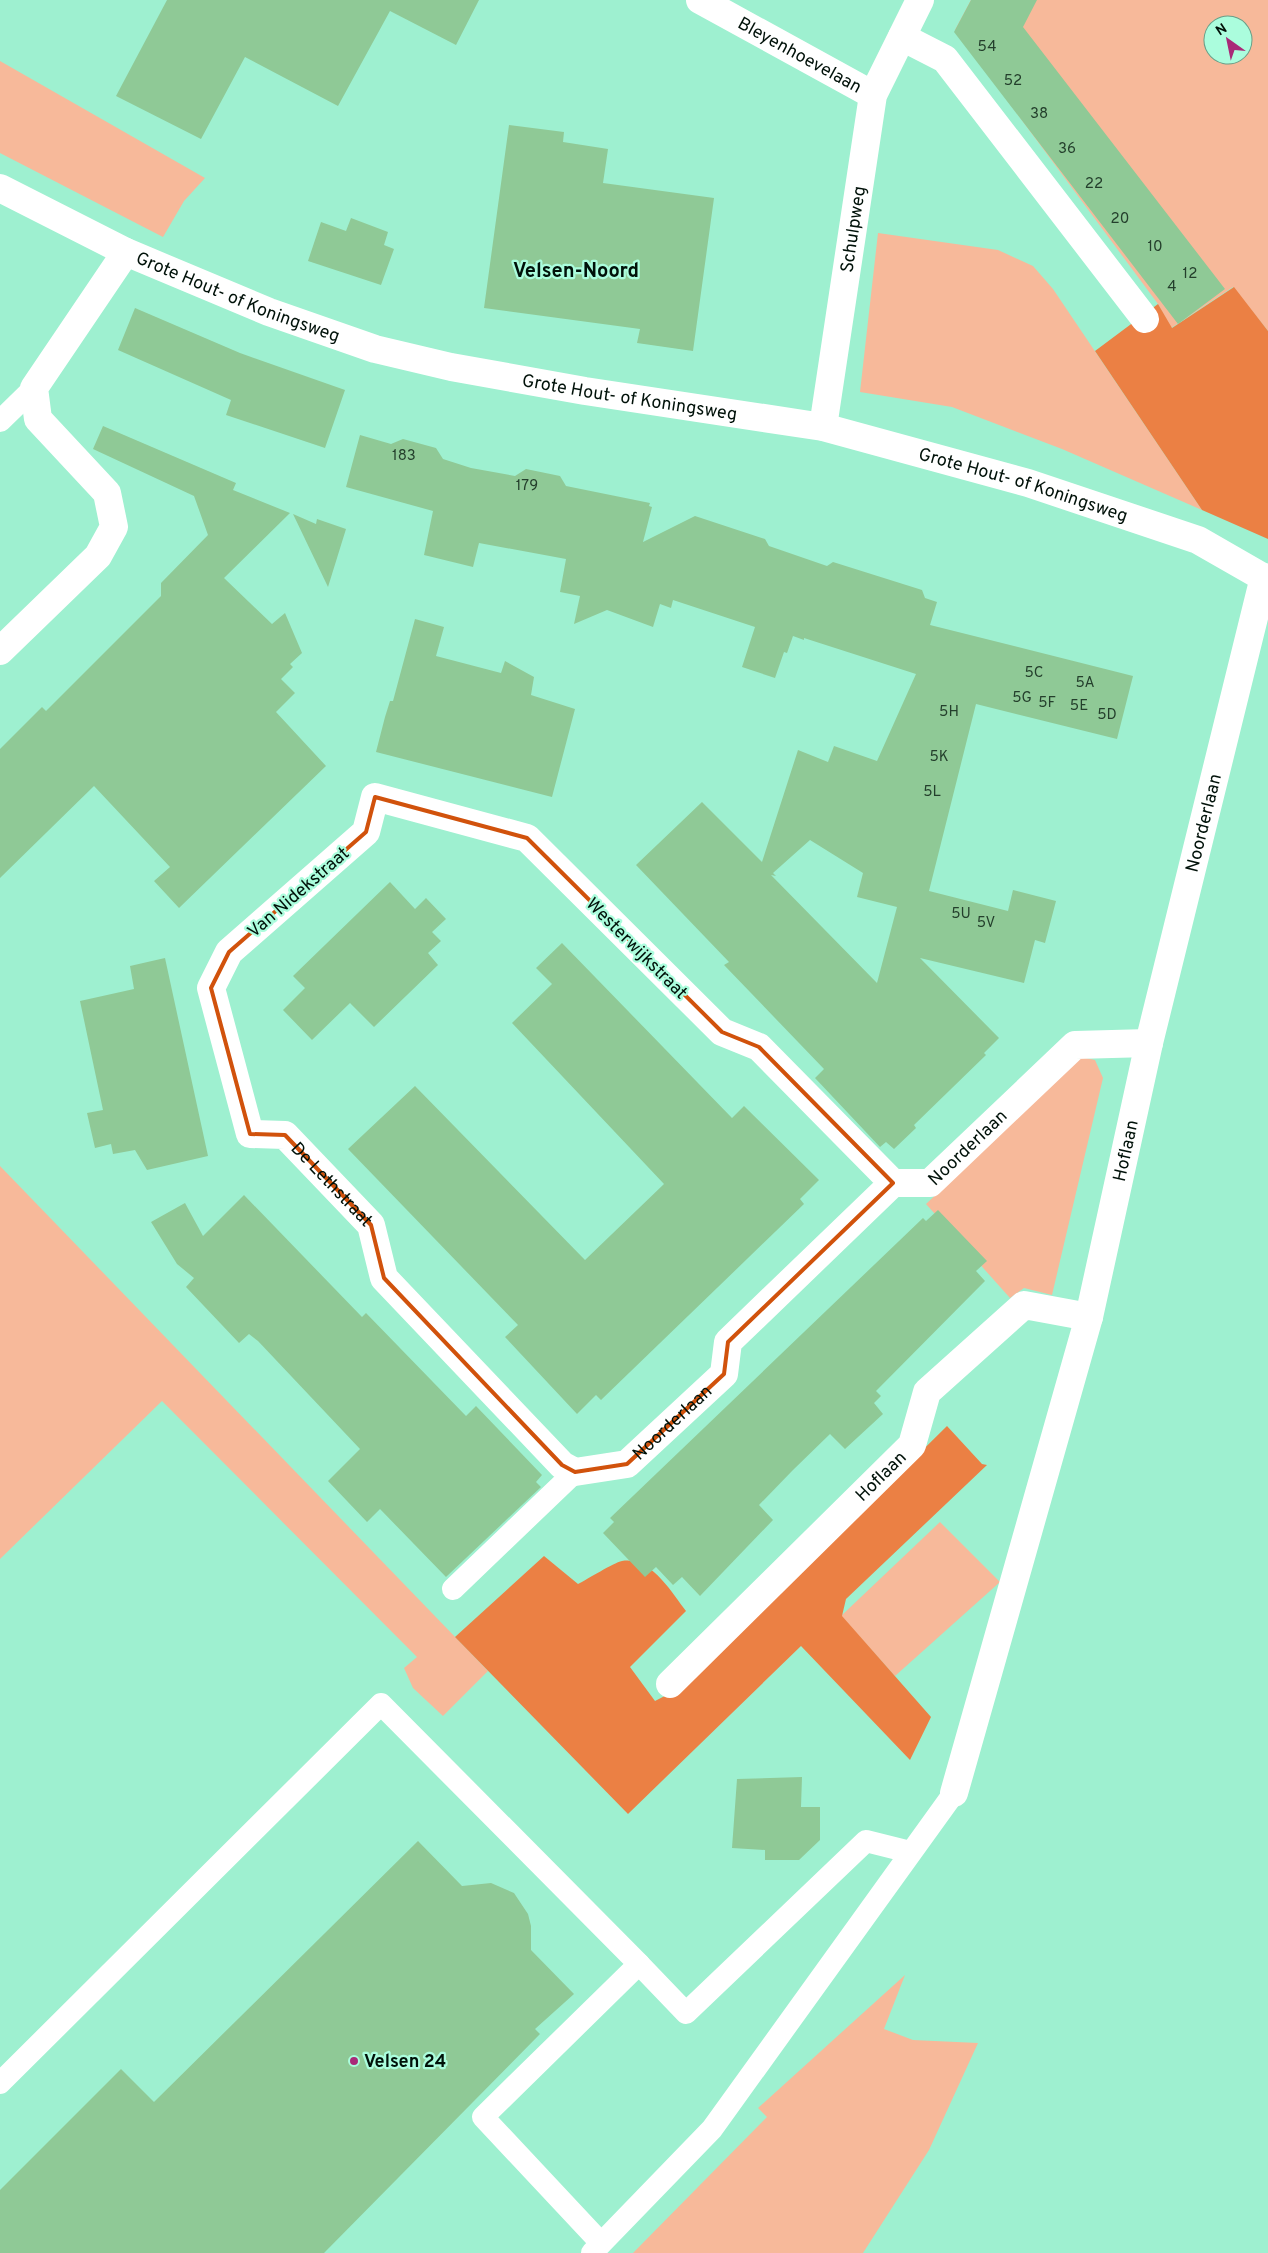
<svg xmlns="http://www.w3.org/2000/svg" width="1268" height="2253" font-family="Overpass,sans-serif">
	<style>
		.green { fill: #f7b99a; fill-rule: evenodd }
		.forest { fill: #eb8044 }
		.building { fill: #8fc996; fill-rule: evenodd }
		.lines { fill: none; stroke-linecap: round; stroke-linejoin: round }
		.lane { stroke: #fff; stroke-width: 22 }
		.street { stroke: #fff; stroke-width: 28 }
		.secondary { stroke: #fff; stroke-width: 28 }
		.marked { fill: none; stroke: #d1520c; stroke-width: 4; stroke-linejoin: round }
		.poi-dot { fill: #a92978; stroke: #abfddd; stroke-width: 2 }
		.labels { text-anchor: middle; stroke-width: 4.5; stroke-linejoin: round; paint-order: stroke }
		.number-label { font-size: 15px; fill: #243f2c }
		.street-label { font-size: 18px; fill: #001109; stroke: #abfddd }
		.poi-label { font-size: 18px; font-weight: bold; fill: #001109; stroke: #abfddd; text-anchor: start }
		.quarter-label { font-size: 20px; font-weight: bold; fill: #001109; stroke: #abfddd }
	</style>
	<rect width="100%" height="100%" fill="#9ef0d0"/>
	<g class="green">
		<path d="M971,0H1268V331L1233,287L1171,328L1158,304L955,30ZM1213,25H1243V55H1213Z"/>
		<path d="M0,61L205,178L184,201L163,237L0,153Z"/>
		<path d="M878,233L998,250L1033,266L1053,289L1202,510L1062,449L952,407L860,392Z"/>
		<path d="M1081,1057L1095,1060L1103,1078L1052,1295L1024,1288L1010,1298L926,1204Z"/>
		<path d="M0,1166L488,1671L443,1716L413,1688L404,1668L417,1657L162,1401L0,1559Z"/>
		<path d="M940,1522L1000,1582L895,1676L841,1616Z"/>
		<path d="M905,1975L884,2029L913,2040L978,2043L929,2150L863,2253H633L767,2117L758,2108Z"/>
	</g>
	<g class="forest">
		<path d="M1234,287L1268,331V539L1202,510L1095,351L1158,304L1172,328Z"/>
		<path d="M947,1426L982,1464L987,1465L846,1599L842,1616L931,1717L910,1760L801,1646L628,1814L455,1637L544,1556L578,1584C588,1579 613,1563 622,1561C651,1556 672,1593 686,1611L630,1667L655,1701L684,1686Z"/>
	</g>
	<g class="building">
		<path d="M167,0H479L456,45L390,11L338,106L245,57L201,139L116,96Z"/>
		<path d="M971,0H1037L1023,27L1225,289L1178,324L954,32Z"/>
		<path d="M509,125L564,132L563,142L608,149L603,183L714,198L693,351L637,343L640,329L484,308Z"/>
		<path d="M351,218L388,232L384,245L394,249L381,285L308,261L321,222L346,231Z"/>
		<path d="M135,308L240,353L345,390L325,448L226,415L231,400L118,350Z"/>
		<path d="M103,426L236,483L233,490L290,513L224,578L272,624L285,613L302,653L290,664L293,667L281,679L295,693L276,712L326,766L179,908L154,881L170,867L94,786L0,878V749L42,707L46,711L161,596V583L208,535L194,496L93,449Z"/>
		<path d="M360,435L391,444L403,439L436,448L443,459L471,468L515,476L526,469L560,476L566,486L650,503L649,506L652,507L643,542L695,516L765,539L769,546L827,566L833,562L922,590L925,598L937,602L930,625L1133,676L1117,739L976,704L929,891L1008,911L1013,890L1056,901L1045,943L1035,940L1024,983L920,958L999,1038L984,1053L986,1055L914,1125L916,1128L894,1149L886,1142L880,1147L815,1078L824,1069L724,965L729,962L636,865L702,802L762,862L798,750L828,762L834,746L877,761L916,674L804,638V640L793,636L787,653L784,652L775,678L742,667L755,627L673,600L671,608L660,604L653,627L607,610L574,624L580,596L560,592L566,559L479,543L473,567L424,555L433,511L346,487ZM810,840L863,873L857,897L897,907L877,983L771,875L776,876L773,873Z"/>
		<path d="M293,514L316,524L317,519L346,529L328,587Z"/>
		<path d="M415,619L444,627L436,656L501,673L505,661L534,677L531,695L575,709L552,797L376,752L385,717L390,701H393Z"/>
		<path d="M390,882L415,909L426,898L446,919L432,932L441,941L428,953L438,965L374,1027L350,1003L312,1040L283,1010L305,988L293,976Z"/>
		<path d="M562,943L732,1118L744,1106L819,1180L800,1199L804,1204L601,1400L596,1395L577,1414L505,1337L518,1325L348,1149L415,1086L585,1260L664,1184L512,1023L552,984L536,968Z"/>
		<path d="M165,958L208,1156L147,1170L135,1150L113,1154L111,1144L95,1148L87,1113L103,1110L80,1001L134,989L130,966Z"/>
		<path d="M244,1195L362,1317L366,1313L466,1416L476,1406L542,1475L536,1482L541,1487L446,1577L380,1509L367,1522L328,1481L360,1449L258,1341L249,1334L239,1343L186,1287L194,1278L177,1264L151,1222L185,1203L203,1236Z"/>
		<path d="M938,1210L987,1261L976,1271L985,1281L876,1391L881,1396L874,1403L883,1414L845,1449L830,1434L793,1470L759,1505L773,1520L700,1596L682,1577L673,1585L656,1567L645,1577L603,1533L614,1522L610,1518L923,1218L926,1221Z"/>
		<path d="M802,1777L801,1807H820V1840L799,1860H765V1850L732,1848L737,1779Z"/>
		<path d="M418,1841L462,1886L491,1883L514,1893L528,1914L531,1926V1950L574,1994L535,2029L540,2034L324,2253H0V2190L121,2069L154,2102Z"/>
	</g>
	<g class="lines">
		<g class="lane">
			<path d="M0,421L34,388"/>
			<path d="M453,1589L575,1472"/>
			<path d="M639,1964L686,2013L866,1841L910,1852"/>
			<path d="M0,2083L381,1704L639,1964L483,2117L601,2243"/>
			<path d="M592,2253L712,2129L954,1793"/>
		</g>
		<g class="street">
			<path id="s1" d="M700,0L873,95"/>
			<path d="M902,37L945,59L1145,319"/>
			<path id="s2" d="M823,427L873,95L920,0"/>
			<path d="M0,651L98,556L114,527L107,493L38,419L34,388L126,252"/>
			<path id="s3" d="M893,1183L759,1047L722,1032L527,838L375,797L366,832L229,952L211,988L250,1134L285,1135L371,1225L384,1278L562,1465L575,1472L627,1464L724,1374L728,1342L893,1183H930L1075,1045L1149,1043"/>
			<path id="s4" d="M670,1684L912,1445L927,1392L1024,1305L1089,1317"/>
			<path id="s5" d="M954,1793L1089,1317L1149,1043L1264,577"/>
		</g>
		<path class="secondary" id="s6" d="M0,188L126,252L269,312L375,349L451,367L585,391L823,427L1028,483L1198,540L1268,580"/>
	</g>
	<path class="marked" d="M375,797L527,838L722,1032L759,1047L893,1183L728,1342L724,1374L627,1464L575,1472L562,1465L384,1278L371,1225L285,1135L250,1134L211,988L229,952L366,832Z"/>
	<circle class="poi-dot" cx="354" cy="2061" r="5"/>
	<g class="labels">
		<g class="number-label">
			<text x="987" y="51">54</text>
			<text x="1013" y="85">52</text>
			<text x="1039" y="118">38</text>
			<text x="1067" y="153">36</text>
			<text x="1094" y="188">22</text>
			<text x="1120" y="223">20</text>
			<text x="1155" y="251">10</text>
			<text x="1190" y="278">12</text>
			<text x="1172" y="291">4</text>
			<text x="404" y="460">183</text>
			<text x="527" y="490">179</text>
			<text x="1034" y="677">5C</text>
			<text x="1085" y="687">5A</text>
			<text x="1022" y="702">5G</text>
			<text x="1047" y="707">5F</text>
			<text x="1079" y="710">5E</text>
			<text x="949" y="716">5H</text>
			<text x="1107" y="719">5D</text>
			<text x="939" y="761">5K</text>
			<text x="932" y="796">5L</text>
			<text x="961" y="918">5U</text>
			<text x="986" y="927">5V</text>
		</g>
		<g class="street-label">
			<text dy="6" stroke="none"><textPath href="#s1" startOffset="114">Bleyenhoevelaan</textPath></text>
			<text dy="6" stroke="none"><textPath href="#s2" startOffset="200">Schulpweg</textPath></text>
			<text dy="6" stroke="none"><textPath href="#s6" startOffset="262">Grote Hout- of Koningsweg</textPath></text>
			<text dy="6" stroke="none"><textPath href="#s6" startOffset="668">Grote Hout- of Koningsweg</textPath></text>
			<text dy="6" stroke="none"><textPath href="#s6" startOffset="1072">Grote Hout- of Koningsweg</textPath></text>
			<text dy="6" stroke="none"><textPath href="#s5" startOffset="1002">Noorderlaan</textPath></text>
			<text transform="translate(298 892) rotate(-41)" y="6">Van Nidekstraat</text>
			<text transform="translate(637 948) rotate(45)" y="6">Westerwijkstraat</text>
			<text dy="6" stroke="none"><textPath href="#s3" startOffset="2095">Noorderlaan</textPath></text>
			<text dy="6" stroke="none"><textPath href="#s5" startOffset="665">Hoflaan</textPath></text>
			<text dy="6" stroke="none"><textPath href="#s3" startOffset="1176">De Lethstraat</textPath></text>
			<text dy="6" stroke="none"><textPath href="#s3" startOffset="1674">Noorderlaan</textPath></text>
			<text dy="6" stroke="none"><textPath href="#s4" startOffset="296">Hoflaan</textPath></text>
		</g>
		<g class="poi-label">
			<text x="364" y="2067">Velsen 24</text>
		</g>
		<g class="quarter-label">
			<text x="576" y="277">Velsen-Noord</text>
		</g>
	</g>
	<g transform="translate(1228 40) rotate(327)"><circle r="24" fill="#abfddd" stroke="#679f88"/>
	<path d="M0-4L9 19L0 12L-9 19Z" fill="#a92978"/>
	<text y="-8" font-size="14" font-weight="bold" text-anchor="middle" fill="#001109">N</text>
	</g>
</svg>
